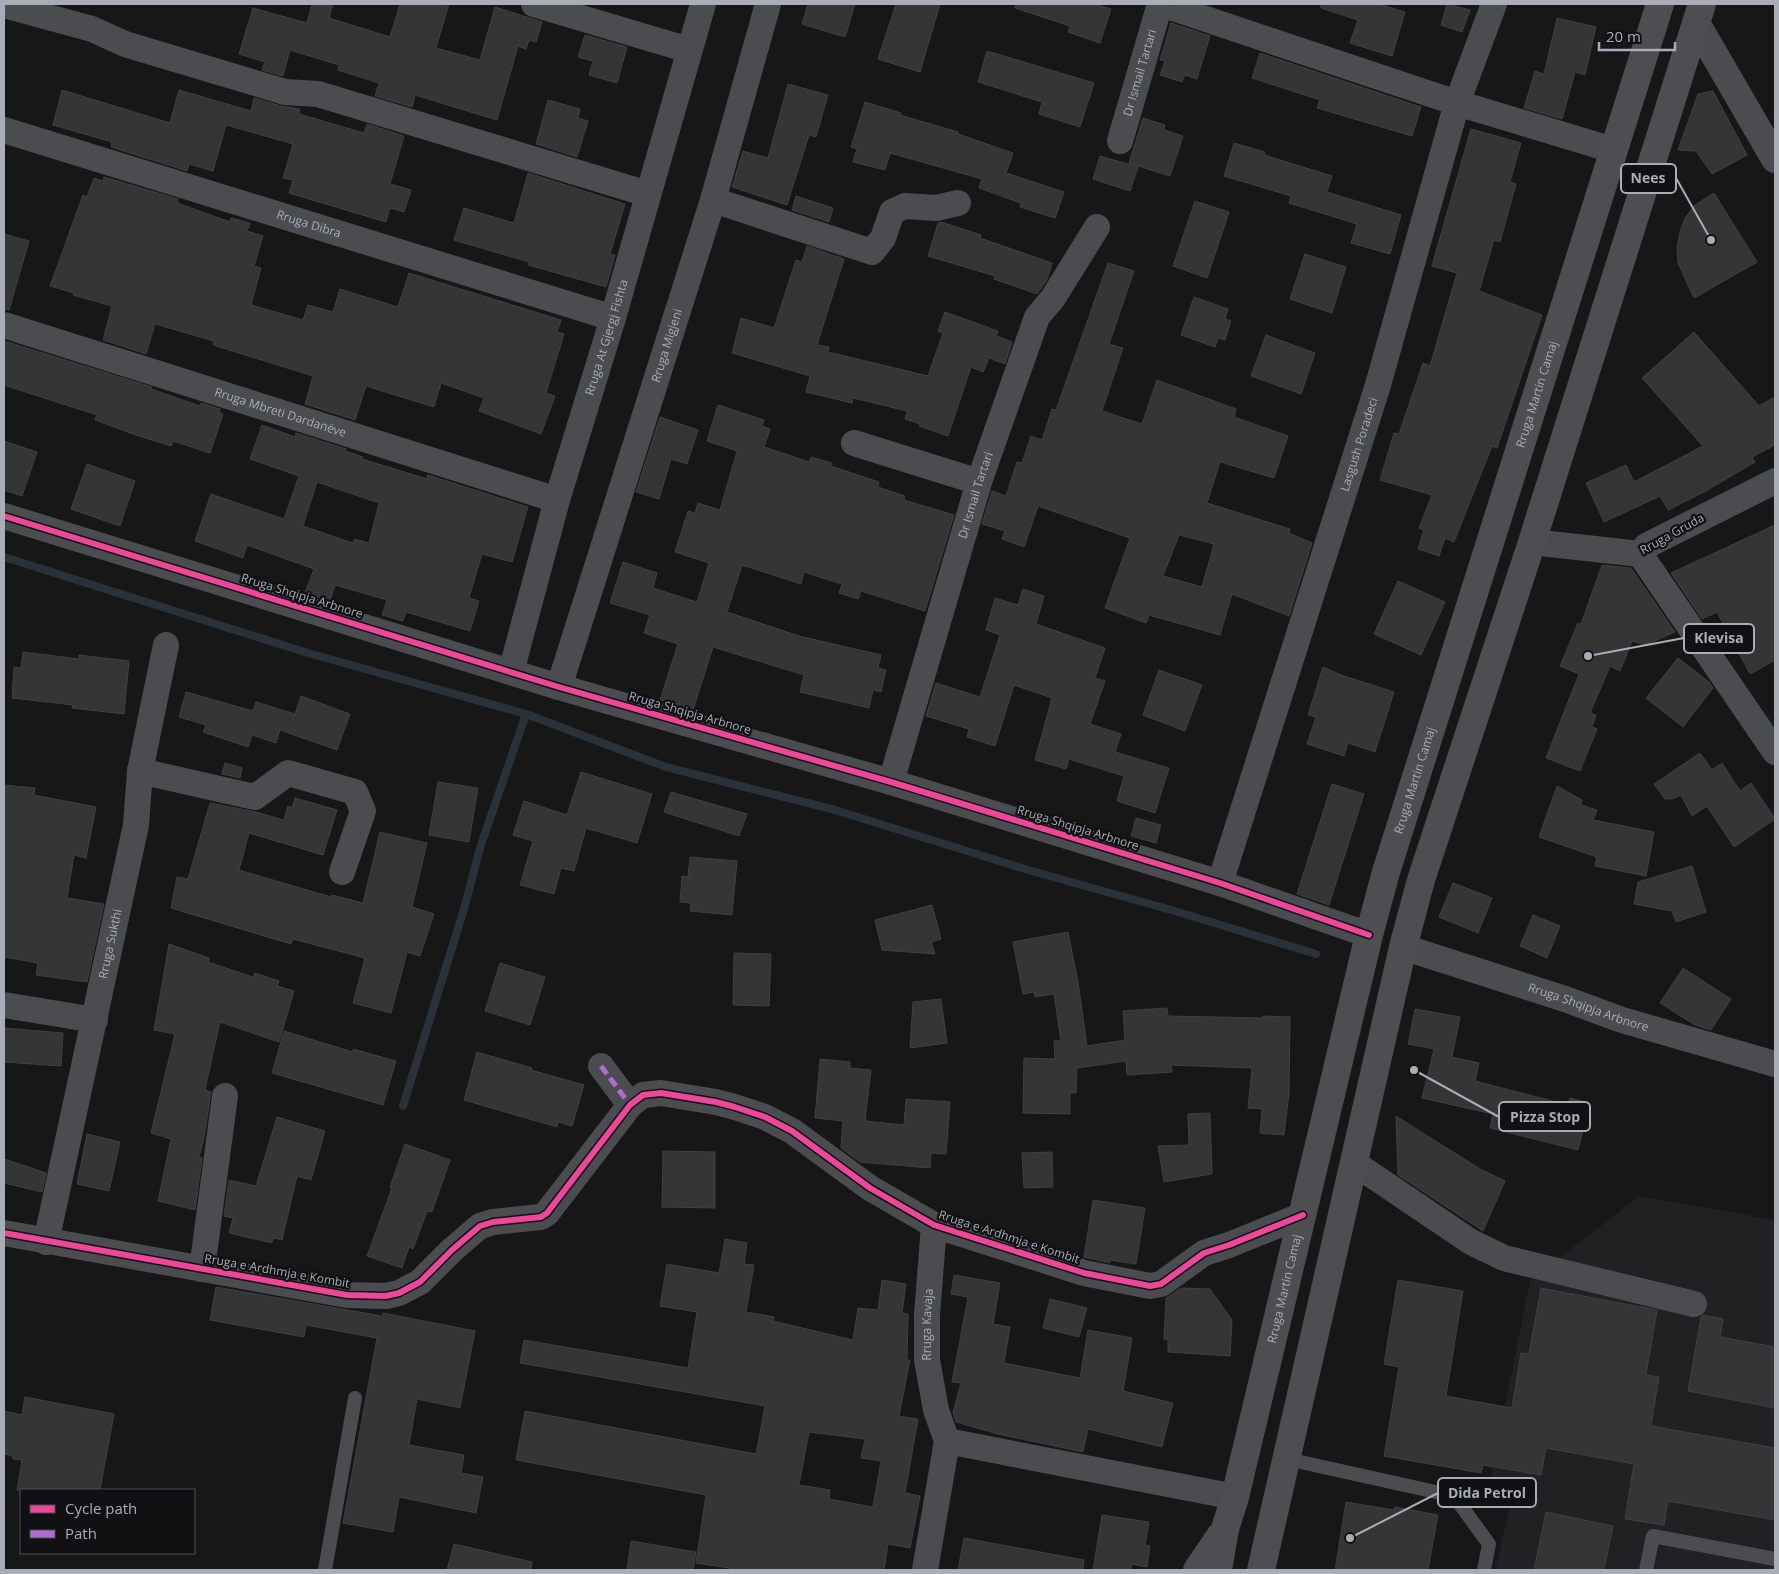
<svg xmlns="http://www.w3.org/2000/svg" width="1779" height="1574" font-family="'Open Sans',sans-serif">
	<style>
		.built { fill: #212123 }
		.lines { fill: none; stroke-linecap: round; stroke-linejoin: round }
		.stream { stroke: #2a3239; stroke-width: 8 }
		.building { fill: #353536; stroke: #3f4043; fill-rule: evenodd }
		.service { stroke: #4b4c50; stroke-width: 14 }
		.minor { stroke: #4b4c50; stroke-width: 26 }
		.tertiary { stroke: #4b4c50; stroke-width: 28 }
		.trunk { stroke: #4e4e52; stroke-width: 28 }
		.quiet { stroke: #b06ccc; stroke-width: 5; stroke-dasharray: 10 5; stroke-linecap: butt }
		.cycleway-casing { stroke: #111113; stroke-width: 9 }
		.cycleway { stroke: #ed469a; stroke-width: 6 }
		.labels { text-anchor: middle; stroke-width: 4.5; stroke-linejoin: round; paint-order: stroke }
		.street-label { font-size: 12px; fill: #a8adb8; stroke: #111113 }
		.leader { fill: none; stroke: #a8adb8; stroke-width: 2 }
		.callout-dot { fill: #a8adb8; stroke: #111113; stroke-width: 2 }
		.callout { fill: #111113; stroke: #a8adb8; stroke-width: 2 }
		.callout-label { font-size: 14px; text-anchor: middle; font-weight: bold; fill: #a8adb8 }
	</style>
	<rect width="100%" height="100%" fill="#171717"/>
	<path class="built" d="M1639,1196L1775,1220V1570H1495L1512,1500L1489,1485L1530,1281Z"/>
	<g class="lines">
		<g class="stream">
			<path d="M4,557L308,653L526,714L666,767L835,810L1028,870L1175,911L1316,954"/>
			<path d="M403,1106L464,909L480,848L526,714"/>
		</g>
	</g>
	<g class="building">
		<path d="M312,4H333L329,18L390,37L400,4H449L436,48L480,60L495,7L542,22L536,42L529,40L526,49L518,46L497,120L415,95L412,107L375,96L379,83L338,70L339,65L290,50L283,76L262,70L265,62L239,54L253,8L307,23Z"/>
		<path d="M808,4H855L845,37L802,24Z"/>
		<path d="M896,4H940L920,72L878,59Z"/>
		<path d="M1016,4H1094L1111,9L1100,43L1068,32L1070,26L1015,8Z"/>
		<path d="M1321,4H1378L1405,12L1392,56L1350,43L1358,20L1321,8Z"/>
		<path d="M1447,4L1470,10L1462,32L1441,25Z"/>
		<path d="M1557,18L1596,27L1585,75L1575,72L1562,119L1524,108L1535,71L1544,74Z"/>
		<path d="M1171,23L1210,36L1197,79L1185,75L1182,82L1160,75L1165,61L1160,60Z"/>
		<path d="M585,35L627,47L617,83L589,75L593,61L578,57Z"/>
		<path d="M987,51L1094,83L1080,127L1039,114L1042,102L978,82Z"/>
		<path d="M1260,53L1421,107L1412,136L1317,108L1320,100L1252,78Z"/>
		<path d="M788,84L828,95L816,137L809,135L787,205L732,187L743,151L768,158Z"/>
		<path d="M62,90L170,123L179,90L251,111L254,98L281,106L300,109L299,114L364,133L367,124L404,136L390,184L411,190L404,212L390,208L386,222L289,193L293,180L283,178L293,144L226,125L213,171L189,164L187,171L111,147L112,142L53,125Z"/>
		<path d="M1713,91L1747,155L1712,174L1696,151L1678,150L1698,94Z"/>
		<path d="M548,100L580,109L578,118L588,121L577,157L536,144Z"/>
		<path d="M865,102L901,113L900,115L958,132V134L1013,153L1006,173L1064,192L1055,218L1020,207L1021,203L979,188L982,179L890,153L885,170L853,162L857,149L851,147Z"/>
		<path d="M1143,118L1165,125L1164,130L1183,136L1170,176L1129,163Z"/>
		<path d="M1471,129L1521,143L1510,182L1516,184L1500,242L1494,240L1479,291L1542,315L1497,448L1492,446L1454,542L1445,538L1439,556L1418,549L1424,530L1419,528L1432,495L1380,480L1394,433L1399,434L1423,363L1430,366L1457,273L1432,266Z"/>
		<path d="M1234,143L1265,152L1264,155L1332,176L1327,192L1401,215L1390,254L1351,243L1357,224L1289,203L1291,196L1224,176Z"/>
		<path d="M1100,156L1138,167L1130,191L1093,179Z"/>
		<path d="M528,173L625,204L610,254L615,255L606,287L528,265L529,262L454,240L464,208L514,223Z"/>
		<path d="M104,177L178,199L177,203L230,222L231,218L250,223L247,231L263,236L254,266L261,268L251,305L303,320L308,305L333,312L340,289L398,307L409,273L561,320L557,332L564,334L546,393L555,396L541,434L479,411L484,398L441,383L434,407L366,386L355,420L305,404L313,376L213,345L214,341L155,324L146,354L103,340L112,306L73,295L74,293L50,286L83,195L87,197L94,178L103,181Z"/>
		<path d="M1714,193L1757,262L1694,298L1678,263L1677,248L1680,232L1685,218L1695,205Z"/>
		<path d="M796,196L833,208L829,222L792,210Z"/>
		<path d="M1195,201L1229,212L1207,278L1173,266Z"/>
		<path d="M941,222L981,235L980,238L1052,263L1047,280L1037,294L994,279L995,276L928,256L938,223Z"/>
		<path d="M4,234L29,241L9,310L4,309Z"/>
		<path d="M807,246L844,259L817,345L829,347L828,352L928,376L943,333L938,331L945,312L998,331L996,336L1012,342L1005,364L989,358L983,372L971,367L948,436L919,426L920,424L905,419L907,411L853,398L852,403L806,392L810,376L732,353L741,318L774,328L796,260L802,262Z"/>
		<path d="M1305,254L1346,267L1332,313L1290,299Z"/>
		<path d="M1108,263L1134,271L1109,344L1123,348L1102,411L1142,424L1157,380L1236,409L1234,417L1288,436L1274,478L1220,462L1207,503L1290,529L1289,533L1312,543L1289,616L1232,594L1220,635L1149,615L1146,623L1105,608L1130,538L1038,506L1024,547L1002,539L1005,531L982,524L992,491L1006,496L1017,462L1022,463L1031,436L1042,440L1052,409L1056,410ZM1179,535L1214,544L1202,587L1163,576Z"/>
		<path d="M1194,297L1228,309L1225,319L1231,321L1225,340L1218,338L1215,347L1181,335Z"/>
		<path d="M1694,332L1759,406L1775,397V445L1752,457L1755,462L1704,492L1668,510L1660,496L1604,522L1586,483L1626,465L1634,482L1703,446L1642,378Z"/>
		<path d="M1266,335L1315,353L1301,394L1251,376Z"/>
		<path d="M4,341L152,387L151,389L200,406L201,403L220,409L219,412L223,414L210,453L173,441L171,446L136,435L95,420L97,415L4,385Z"/>
		<path d="M718,405L764,420L762,426L770,429L764,447L809,462L811,457L832,463L831,466L879,482L878,487L905,496L904,500L954,515L925,611L861,591L858,599L839,593L842,584L804,572L801,584L742,565L727,612L799,636L881,655L878,668L886,670L881,692L873,690L869,708L800,692L804,675L713,647L693,710L660,700L678,644L644,633L650,615L610,603L623,562L657,573L653,588L697,602L709,563L675,552L688,511L695,513L698,503L720,510L737,451L707,441Z"/>
		<path d="M660,417L698,430L687,464L671,459L659,499L636,492Z"/>
		<path d="M262,425L295,437L296,433L346,449L345,451L363,457L362,459L427,479L428,475L528,507L512,562L482,554L469,598L479,601L470,631L406,612L403,621L382,615L387,600L335,585L330,601L305,593L314,569L247,545L243,558L195,541L211,494L284,519L299,476L250,459ZM317,482L379,503L369,543L355,539L353,543L303,526Z"/>
		<path d="M4,441L37,452L22,496L4,490Z"/>
		<path d="M87,464L135,481L120,526L71,509Z"/>
		<path d="M1775,525V660L1750,674L1717,612L1702,619L1671,573Z"/>
		<path d="M1602,565L1631,568L1675,632L1646,645L1632,641L1620,671L1610,666L1590,713L1596,715L1592,727L1597,729L1580,771L1546,758L1579,674L1560,666L1578,623L1581,624Z"/>
		<path d="M1398,581L1445,602L1421,655L1374,634Z"/>
		<path d="M1023,589L1044,596L1036,624L1105,648L1095,678L1105,681L1090,724L1121,734L1115,752L1169,768L1155,813L1117,801L1124,776L1069,759L1066,769L1035,760L1052,698L1014,685L995,746L967,737L969,729L926,716L936,683L980,697L1000,635L986,630L995,598L1018,605Z"/>
		<path d="M23,652L79,659V655L129,661L124,714L72,708L73,705L12,698L14,667L21,668Z"/>
		<path d="M1678,658L1709,682L1713,688L1683,727L1646,698Z"/>
		<path d="M1323,667L1341,675L1394,692L1375,752L1348,743L1344,756L1307,744L1316,717L1308,715Z"/>
		<path d="M1159,670L1202,685L1185,731L1143,715Z"/>
		<path d="M186,692L253,711L256,702L295,714L301,696L350,714L337,750L280,730L276,743L252,735L248,747L203,732L206,725L179,717Z"/>
		<path d="M1700,753L1712,770L1722,763L1740,791L1751,783L1775,819L1734,847L1707,806L1692,816L1681,795L1672,799H1665L1654,784Z"/>
		<path d="M225,763L242,768L240,778L222,774Z"/>
		<path d="M581,772L652,794L637,843L586,828L574,871L561,868L554,894L520,885L533,841L513,835L524,801L567,815Z"/>
		<path d="M438,782L478,788L469,842L429,835Z"/>
		<path d="M1332,784L1364,794L1329,905L1297,894Z"/>
		<path d="M4,785L35,788L34,795L96,807L86,858L74,855L67,898L104,904L87,982L36,975L38,963L4,957Z"/>
		<path d="M1557,786L1582,800L1581,805L1597,810L1593,820L1654,832L1646,876L1595,866L1597,857L1539,837Z"/>
		<path d="M671,792L747,814L739,836L664,812Z"/>
		<path d="M295,798L337,810L323,855L249,833L239,870L331,897L332,895L363,903L380,832L427,843L412,907L434,914L420,956L407,952L391,1013L353,1003L365,958L293,939L291,944L171,908L177,877L188,879L210,803L256,812L284,820L288,806L292,808Z"/>
		<path d="M1136,818L1161,825L1156,843L1131,836Z"/>
		<path d="M690,857L737,861L732,915L690,911L691,903L680,902L682,876L688,877Z"/>
		<path d="M1692,866L1706,912L1676,922L1672,911L1634,904L1638,882Z"/>
		<path d="M1453,883L1492,898L1478,933L1439,917Z"/>
		<path d="M932,905L941,939L931,942L935,954L882,950L875,920Z"/>
		<path d="M1533,915L1560,926L1547,958L1520,946Z"/>
		<path d="M1068,932L1078,982L1087,1046L1125,1040L1123,1011L1167,1008L1168,1016L1263,1018V1016L1290,1017L1289,1093L1284,1135L1260,1133L1262,1109L1248,1108L1252,1068L1171,1065L1172,1072L1127,1075L1126,1061L1077,1068L1076,1093H1070V1114L1023,1113L1024,1058L1055,1059L1054,1041H1061L1054,994L1035,997L1034,992L1023,994L1013,942Z"/>
		<path d="M169,944L209,958L208,962L253,977L255,973L279,981L277,986L294,991L279,1042L220,1022L205,1090L211,1092L204,1138L199,1157L202,1158L195,1210L158,1201L171,1139L151,1133L175,1034L154,1030Z"/>
		<path d="M734,953L771,954L769,1006L733,1005Z"/>
		<path d="M500,963L545,977L530,1025L485,1011Z"/>
		<path d="M1683,968L1731,999L1711,1030L1695,1025L1660,1003Z"/>
		<path d="M941,999L947,1043L910,1048L913,1002Z"/>
		<path d="M1415,1009L1460,1017L1452,1057L1479,1063L1475,1081L1568,1105L1570,1098L1590,1103L1578,1150L1490,1128L1493,1114L1422,1098L1434,1049L1408,1044Z"/>
		<path d="M4,1028L63,1033L61,1066L4,1062Z"/>
		<path d="M284,1031L353,1052V1049L396,1061L383,1105L272,1073Z"/>
		<path d="M477,1052L532,1068L531,1070L584,1085L572,1126L558,1122L557,1127L464,1100Z"/>
		<path d="M820,1059L850,1062V1068L871,1070L865,1121L904,1125L906,1099L950,1102L946,1154L931,1153L930,1168L860,1162L841,1148L843,1121L815,1118Z"/>
		<path d="M1210,1113L1212,1174L1164,1182L1158,1146L1189,1145L1188,1114Z"/>
		<path d="M1396,1116L1480,1169L1505,1181L1483,1231L1398,1175Z"/>
		<path d="M277,1117L325,1131L311,1180L297,1176L282,1240L273,1238L272,1243L229,1233L233,1218L224,1216L229,1180L256,1186Z"/>
		<path d="M87,1134L120,1142L109,1191L77,1184Z"/>
		<path d="M405,1144L450,1160L432,1212L427,1211L413,1249L409,1247L402,1268L367,1256L392,1188L390,1187Z"/>
		<path d="M663,1151L715,1152V1208L662,1207Z"/>
		<path d="M1052,1152L1053,1187L1024,1188L1022,1153Z"/>
		<path d="M4,1159L46,1173L42,1192L4,1183Z"/>
		<path d="M1093,1200L1145,1208L1136,1264L1110,1260V1263L1084,1257Z"/>
		<path d="M725,1239L747,1243L744,1264L754,1265L746,1312L774,1317L773,1321L853,1340L858,1308L878,1310L882,1280L906,1284L902,1313L908,1314L907,1360H910L899,1416L918,1419L905,1493L920,1496L910,1548L888,1544L884,1570H742L696,1563L706,1495L516,1460L525,1411L756,1454L765,1406L520,1363L524,1340L688,1368L697,1312L660,1306L667,1264L719,1273ZM809,1432L865,1439L861,1458L881,1461L873,1507L829,1499L830,1490L799,1485Z"/>
		<path d="M954,1275L1000,1283L993,1324L1010,1327L1004,1363L1080,1378L1088,1330L1132,1338L1123,1391L1173,1403L1162,1447L1088,1429L1083,1452L998,1434L956,1422L953,1412L961,1383L952,1382L968,1297L951,1294Z"/>
		<path d="M1398,1280L1463,1291L1446,1396L1512,1408L1521,1353L1529,1354L1541,1288L1657,1310L1646,1375L1659,1377L1651,1426L1775,1448V1520L1668,1501L1664,1525L1625,1519L1634,1464L1546,1448L1541,1475L1483,1465L1481,1473L1384,1456L1399,1367L1384,1364Z"/>
		<path d="M216,1287L382,1316L383,1313L475,1331L460,1408L417,1399L409,1445L464,1455L461,1473L483,1477L476,1513L399,1497L393,1532L343,1523L377,1338L306,1325L304,1337L210,1320Z"/>
		<path d="M1181,1288L1210,1289L1232,1320L1230,1356L1168,1352V1340L1164,1339L1166,1298Z"/>
		<path d="M1050,1299L1087,1308L1079,1337L1043,1328Z"/>
		<path d="M1703,1315L1723,1319L1720,1337L1775,1347V1408L1688,1391L1701,1317Z"/>
		<path d="M25,1397L114,1414L100,1490H17L22,1460L13,1459V1456L4,1454V1411L22,1415Z"/>
		<path d="M1346,1502L1394,1510L1395,1507L1438,1515L1428,1570H1335Z"/>
		<path d="M1546,1512L1613,1526L1604,1570H1534Z"/>
		<path d="M1102,1515L1149,1522L1145,1545L1150,1546L1147,1567L1131,1564V1570H1093Z"/>
		<path d="M964,1538L1084,1560L1083,1570H958Z"/>
		<path d="M631,1541L696,1552L693,1570H627Z"/>
		<path d="M454,1544L532,1562L531,1570H447Z"/>
	</g>
	<g class="lines">
		<g class="service">
			<path d="M1287,1459L1454,1496L1489,1544L1484,1570"/>
			<path d="M325,1570L355,1398"/>
			<path d="M1646,1570L1653,1536L1775,1559"/>
		</g>
		<g class="minor">
			<path d="M534,4L689,50"/>
			<path d="M1161,4L1457,103L1613,150"/>
			<path d="M4,5L92,29L125,44L285,92L318,94L648,194"/>
			<path id="s1" d="M4,130L613,318"/>
			<path id="s2" d="M1120,141L1160,4"/>
			<path d="M713,200L872,252L883,238L892,212L905,206L936,208L958,203"/>
			<path id="s3" d="M4,325L557,500"/>
			<path d="M854,443L979,482"/>
			<path d="M4,516L559,687L891,782L1220,883L1369,935"/>
			<path d="M1532,542L1640,554L1646,546L1775,481"/>
			<path d="M1640,554L1775,752"/>
			<path id="s4" d="M511,672L557,500L613,318L703,4"/>
			<path id="s5" d="M559,687L713,200L768,4"/>
			<path d="M140,771L255,797L288,773L355,792L363,811L342,872"/>
			<path id="s6" d="M891,782L979,482L1037,317L1053,298L1097,227"/>
			<path id="s7" d="M1220,883L1378,385L1457,103L1494,4"/>
			<path id="s8" d="M1403,947L1565,999L1622,1020L1775,1064"/>
			<path d="M4,1005L95,1020"/>
			<path d="M601,1066L630,1105"/>
			<path d="M1354,1163L1471,1242L1504,1258L1694,1304"/>
			<path d="M4,1233L347,1295L386,1296L399,1293L420,1282L452,1250L480,1226L493,1222L541,1217L547,1213L630,1105L643,1095L661,1093L716,1102L735,1107L765,1117L792,1131L870,1188L934,1225L1084,1273L1150,1286L1161,1284L1204,1253L1229,1245L1303,1215"/>
			<path id="s9" d="M46,1242L136,825L140,771L166,645"/>
			<path d="M202,1269L225,1096"/>
			<path d="M947,1441L1235,1497"/>
			<path id="s10" d="M925,1570L947,1441L936,1410L927,1360V1315L934,1225"/>
		</g>
		<path class="tertiary" d="M1696,23L1775,159"/>
		<g class="trunk">
			<path d="M1197,1570L1220,1536"/>
			<path id="s11" d="M1218,1570L1225,1529L1235,1497L1369,935L1386,872L1660,4"/>
			<path d="M1261,1570L1403,947L1421,880L1532,542L1702,4"/>
		</g>
		<path class="quiet" d="M601,1066L630,1105"/>
		<defs>
			<g id="cycleway">
				<path d="M4,516L559,687L891,782L1220,883L1369,935"/>
				<path d="M4,1233L347,1295L386,1296L399,1293L420,1282L452,1250L480,1226L493,1222L541,1217L547,1213L630,1105L643,1095L661,1093L716,1102L735,1107L765,1117L792,1131L870,1188L934,1225L1084,1273L1150,1286L1161,1284L1204,1253L1229,1245L1303,1215"/>
			</g>
		</defs>
		<use href="#cycleway" class="cycleway-casing"/>
		<use href="#cycleway" class="cycleway"/>
	</g>
	<g class="labels">
		<g class="street-label">
			<text dy="4" stroke="none"><textPath href="#s2" startOffset="71">Dr Ismail Tartari</textPath></text>
			<text dy="4" stroke="none"><textPath href="#s1" startOffset="319">Rruga Dibra</textPath></text>
			<text dy="4" stroke="none"><textPath href="#s4" startOffset="348">Rruga At Gjergj Fishta</textPath></text>
			<text dy="4" stroke="none"><textPath href="#s5" startOffset="358">Rruga Migjeni</textPath></text>
			<text dy="4" stroke="none"><textPath href="#s11" startOffset="1219">Rruga Martin Camaj</textPath></text>
			<text dy="4" stroke="none"><textPath href="#s3" startOffset="290">Rruga Mbreti Dardanëve</textPath></text>
			<text dy="4" stroke="none"><textPath href="#s7" startOffset="460">Lasgush Poradeci</textPath></text>
			<text dy="4" stroke="none"><textPath href="#s6" startOffset="299">Dr Ismail Tartari</textPath></text>
			<text transform="translate(1672 534) rotate(-29)" y="4">Rruga Gruda</text>
			<text transform="translate(302 596) rotate(17)" y="4">Rruga Shqipja Arbnore</text>
			<text transform="translate(690 713) rotate(16)" y="4">Rruga Shqipja Arbnore</text>
			<text dy="4" stroke="none"><textPath href="#s11" startOffset="814">Rruga Martin Camaj</textPath></text>
			<text transform="translate(1078 828) rotate(17)" y="4">Rruga Shqipja Arbnore</text>
			<text dy="4" stroke="none"><textPath href="#s9" startOffset="305">Rruga Sukthi</textPath></text>
			<text dy="4" stroke="none"><textPath href="#s8" startOffset="195">Rruga Shqipja Arbnore</textPath></text>
			<text transform="translate(1009 1237) rotate(18)" y="4">Rruga e Ardhmja e Kombit</text>
			<text transform="translate(277 1271) rotate(10)" y="4">Rruga e Ardhmja e Kombit</text>
			<text dy="4" stroke="none"><textPath href="#s11" startOffset="289">Rruga Martin Camaj</textPath></text>
			<text dy="4" stroke="none"><textPath href="#s10" startOffset="250">Rruga Kavaja</textPath></text>
		</g>
	</g>
	<path class="leader" d="M1711 240L1676 178M1588 656L1684 638M1414 1070L1499 1117M1350 1538L1438 1493"/>
	<g class="callout-dot">
		<circle cx="1711" cy="240" r="5"/>
		<circle cx="1588" cy="656" r="5"/>
		<circle cx="1414" cy="1070" r="5"/>
		<circle cx="1350" cy="1538" r="5"/>
	</g>
	<g class="callout">
		<rect x="1621" y="164" width="55" height="29" rx="5"/>
		<rect x="1684" y="624" width="70" height="29" rx="5"/>
		<rect x="1499" y="1102" width="91" height="29" rx="5"/>
		<rect x="1438" y="1478" width="98" height="29" rx="5"/>
	</g>
	<g class="callout-label">
		<text x="1648" y="183">Nees</text>
		<text x="1719" y="643">Klevisa</text>
		<text x="1545" y="1122">Pizza Stop</text>
		<text x="1487" y="1498">Dida Petrol</text>
	</g>
	<rect width="1779" height="1574" fill="none" stroke="#a8adb8" stroke-width="10"/>
	<rect x="20" y="1489" width="175" height="65" fill="#111113" stroke="#4d4f55"/>
	<rect x="30" y="1505" width="25" height="8" fill="#ed469a" stroke="#4d4f55"/>
	<text x="65" y="1514" font-size="15" fill="#a8adb8">Cycle path</text>
	<rect x="30" y="1530" width="25" height="8" fill="#b06ccc" stroke="#4d4f55"/>
	<text x="65" y="1539" font-size="15" fill="#a8adb8">Path</text>
	<path d="M1599 42v8h76v-8" fill="none" stroke="#a8adb8" stroke-width="2.5"/>
	<text x="1606" y="42" font-size="15" fill="#a8adb8" stroke="#111113" stroke-width="4" paint-order="stroke">20 m</text>
</svg>
